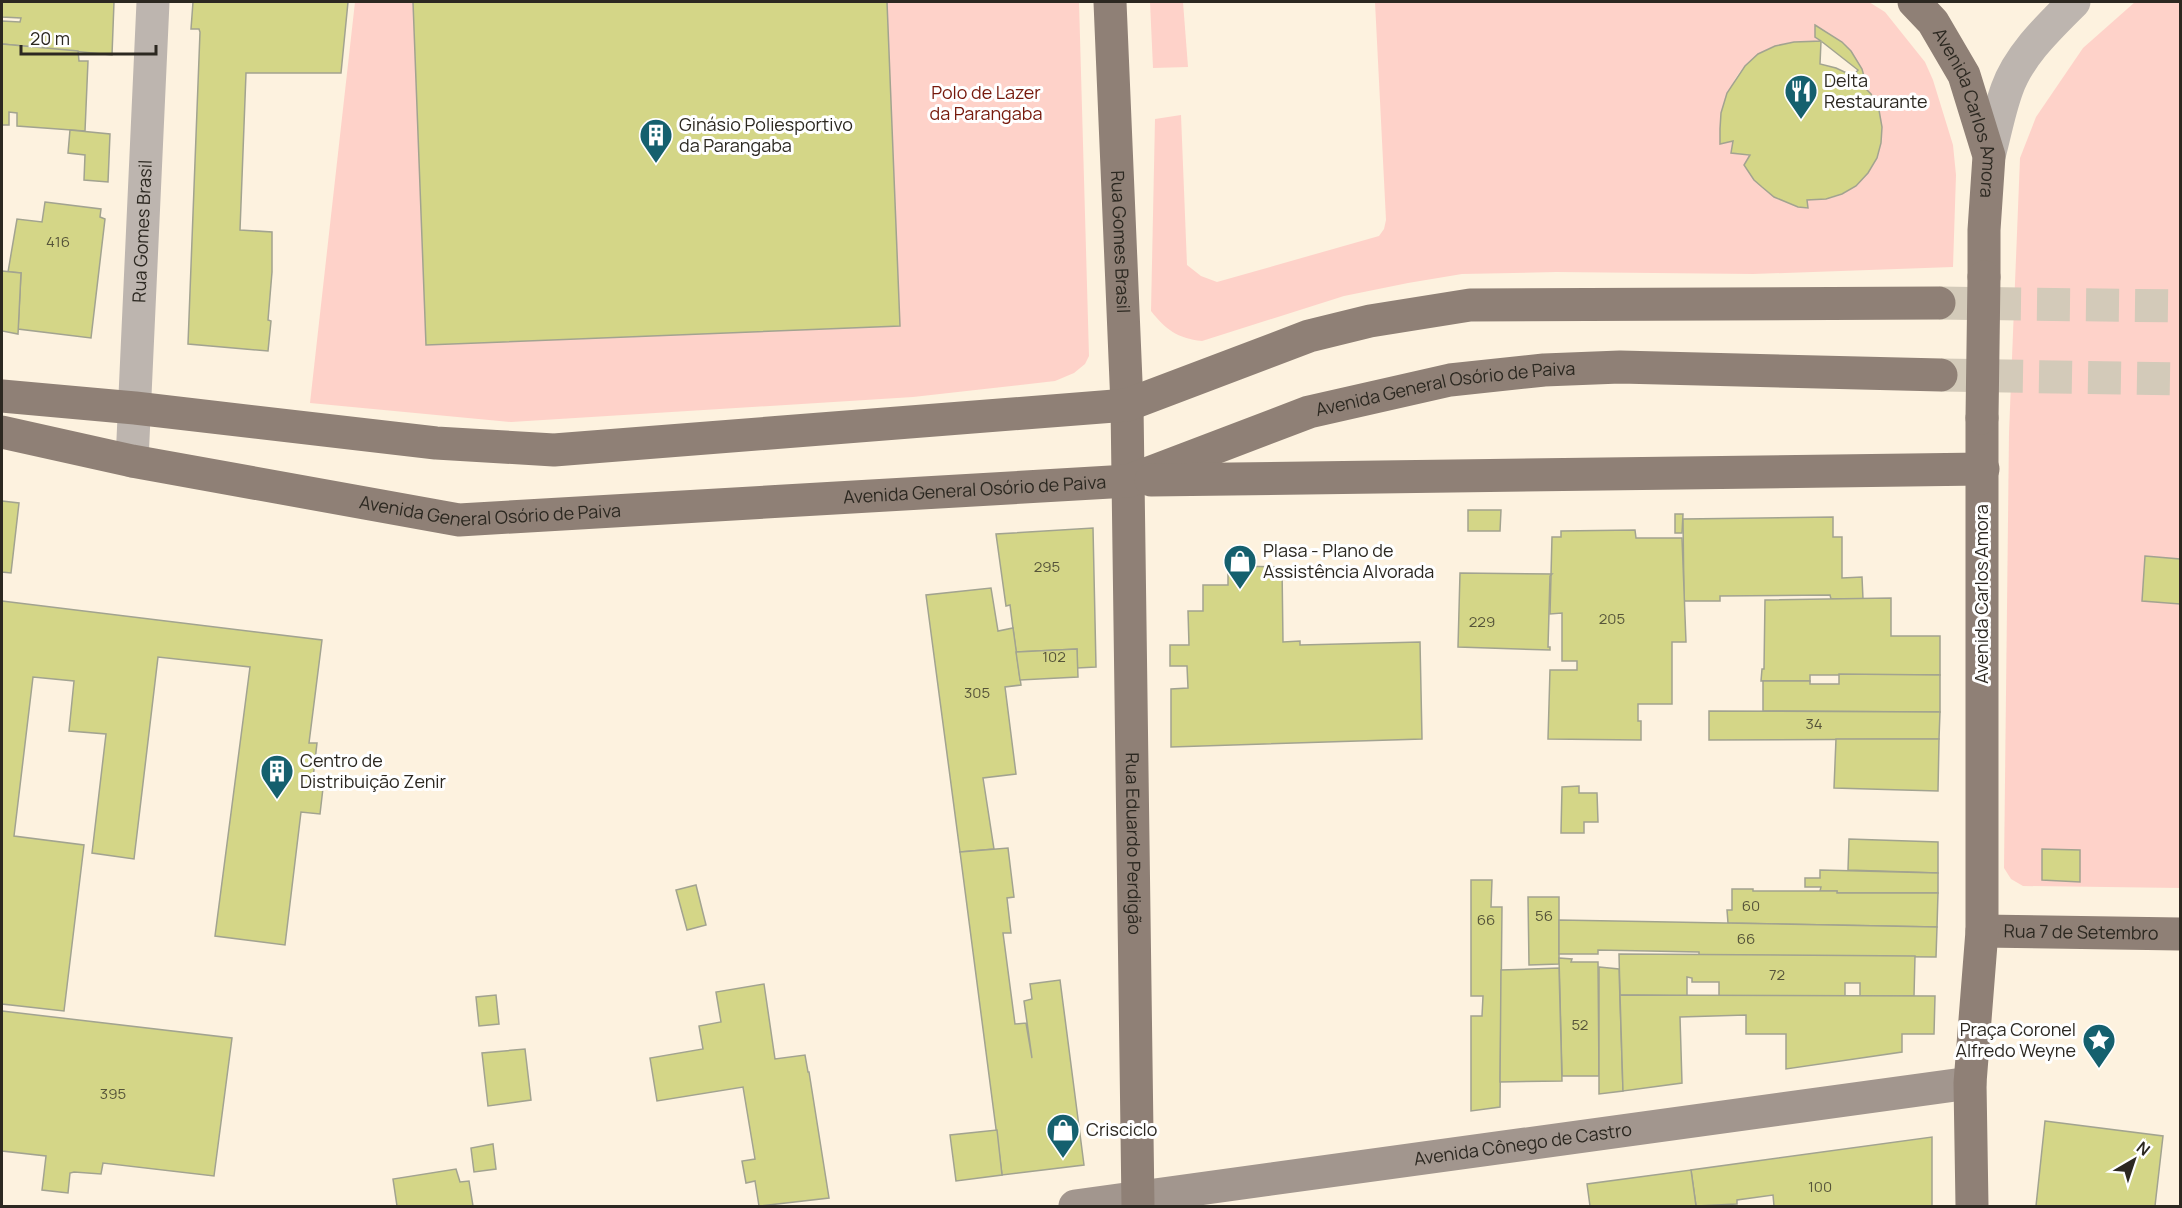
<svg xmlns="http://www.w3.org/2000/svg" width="2182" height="1208" font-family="Manrope,sans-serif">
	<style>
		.green { fill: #fed2c9; fill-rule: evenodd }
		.building { fill: #d4d687; stroke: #a2a390; stroke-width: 1.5; fill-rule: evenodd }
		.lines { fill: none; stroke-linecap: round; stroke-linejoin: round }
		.primary-tunnel { stroke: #d3cab9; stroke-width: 33; stroke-dasharray: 33 16; stroke-linecap: butt }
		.minor { stroke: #bdb5af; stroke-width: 33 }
		.secondary { stroke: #a2968e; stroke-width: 33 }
		.primary { stroke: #8f8076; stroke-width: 33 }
		.primary-bridge { stroke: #8f8076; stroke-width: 33 }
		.labels { text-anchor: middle; stroke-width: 6; stroke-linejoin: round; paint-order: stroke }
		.number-label { font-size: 15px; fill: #56543a }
		.poi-label { font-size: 18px; fill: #2c2821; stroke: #fff; text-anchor: start }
		.park-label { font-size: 18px; fill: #76190b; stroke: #fff }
		.street-label { font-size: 18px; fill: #2c2821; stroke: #fff }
	</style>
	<rect width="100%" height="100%" fill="#fdf2df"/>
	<g class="green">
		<path d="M355,2H413L426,344L900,326L887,2H1079L1089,356L1085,364L1074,373L1055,381L913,397L511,422L310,403Z"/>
		<path d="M1150,2H1183L1188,67L1153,68Z"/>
		<path d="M1375,2H1869L1885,12L1925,62L1933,80L1953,145L1956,175L1953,267L1753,274L1556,272L1462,274L1408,283L1344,296L1202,341C1177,338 1166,330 1151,311L1155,119L1181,115L1187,265L1201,276L1217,282L1379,236L1384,229L1386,220ZM1815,25C1839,37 1858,54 1865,80L1861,84C1893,119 1887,171 1843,194C1832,199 1820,199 1807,200L1808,207C1780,206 1759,188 1745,165L1750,155L1732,153L1733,141L1720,144C1720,105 1733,60 1775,46C1789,41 1806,41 1821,41L1815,37Z"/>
		<path d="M2135,2H2180V888L2023,886L2011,879L2004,868L2009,433L2020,158L2036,117L2083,48Z"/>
	</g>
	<g class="building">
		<path d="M2,2H114L112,55L2,44V21L20,22L21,18L2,17Z"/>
		<path d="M193,2H348L341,73H246L240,230L272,232V272L268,320L271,321L268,351L188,344L200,32L199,29H191Z"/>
		<path d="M413,2H887L900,326L426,345Z"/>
		<path d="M1815,25L1842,42L1851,51L1862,69L1865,80L1861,84L1871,94L1879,110L1882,127L1881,143L1877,158L1868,173L1856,186L1842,194L1826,199L1807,200L1808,208L1798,207L1774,197L1762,187L1754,180L1744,165L1750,155L1731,153L1733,141L1720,144V129L1721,113L1727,93L1745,66L1758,54L1775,46L1794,42L1821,41L1815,37ZM1821,41L1858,70L1853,76L1836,68L1820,64Z"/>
		<path d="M2,44L78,51L79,61H88L85,131L17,126V113L9,112V125H2Z"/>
		<path d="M70,130L110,134L108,182L84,180L85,155L68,153Z"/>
		<path d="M45,202L101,209L100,217L105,219L91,338L18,329L21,273L8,272L17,219L42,222Z"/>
		<path d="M2,271L21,273L18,334L2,331Z"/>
		<path d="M2,501L19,503L11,573L2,572Z"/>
		<path d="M1468,510H1501L1500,531H1468Z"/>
		<path d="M1675,514H1683L1682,533H1675Z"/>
		<path d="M1833,517V537H1842V578L1862,577L1863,599H1831L1830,595L1720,596V601H1684L1683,519Z"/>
		<path d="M1093,528L1096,667L1077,668V649L1016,652L1010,605L1006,606L996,534Z"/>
		<path d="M1635,530L1636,538H1682L1686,642H1672V704H1638V721H1641V740L1548,739L1550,670H1577V661H1562V613L1550,614L1552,537H1561V531Z"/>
		<path d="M2145,556L2180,559V604L2142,601Z"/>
		<path d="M1230,566L1282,567L1283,642L1300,641V645L1420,642L1422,739L1171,747V689L1188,688L1187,666H1170V645H1189L1188,611H1203V585H1228V567Z"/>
		<path d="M1460,573L1552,574L1550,576L1548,647H1550V650L1458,647Z"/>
		<path d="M991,588L998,631L1013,628L1021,685L1005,687L1016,774L983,778L994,849L960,852L926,595Z"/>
		<path d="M1891,598V636H1940V675H1810V681H1761L1762,669H1764L1765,600Z"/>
		<path d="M2,601L322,640L309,743H317L312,787L323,788L320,814L301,812L285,945L215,936L250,667L158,657L134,859L92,853L106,734L69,731L74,681L33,677L14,836L84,845L64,1011L2,1004Z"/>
		<path d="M1077,649L1078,677L1020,680L1016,652Z"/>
		<path d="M1839,674L1940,675V712L1763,711V681H1810V684H1839Z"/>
		<path d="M1709,711L1940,712L1939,739L1709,740Z"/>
		<path d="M1836,739H1939L1938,791L1834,788Z"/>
		<path d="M1579,786V793H1597L1598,822H1584V833H1561L1562,787Z"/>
		<path d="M1849,839L1938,842V873L1848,870Z"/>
		<path d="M1008,848L1014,897L1007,898L1011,933H1003L1015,1024L1026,1023L1032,1058L1024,1001L1032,999L1030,984L1060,980L1084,1165L1002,1175L960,852Z"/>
		<path d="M2042,849L2080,850V882L2042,880Z"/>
		<path d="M1820,870L1938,873V893H1837V891H1820L1821,887H1805V878H1820Z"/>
		<path d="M1471,880H1492L1491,907H1502L1500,1107L1471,1111V1016H1482L1483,996H1471Z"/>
		<path d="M696,885L706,925L687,930L676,890Z"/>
		<path d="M1732,889H1753V891H1837V893H1938L1937,927L1728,923L1727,910H1732Z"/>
		<path d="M1528,897H1559V964L1529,965Z"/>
		<path d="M1559,920L1937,927L1936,957L1699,955V952L1598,950V954H1559Z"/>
		<path d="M1619,954L1915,956L1914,996H1860V983H1845V996H1719V982H1692V978L1687,977V996L1620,995Z"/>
		<path d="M1559,958L1572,959L1571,962H1598L1599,1076H1562Z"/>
		<path d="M1599,967L1619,969L1623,1091L1599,1094Z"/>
		<path d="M1559,968L1562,1081L1500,1082L1501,970Z"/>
		<path d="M764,984L775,1059L805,1055L808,1072H809L829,1198L759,1206L755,1181L746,1183L742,1161L755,1159L743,1087L657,1101L650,1058L703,1049L699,1026L721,1022L716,992Z"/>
		<path d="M496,995L499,1024L479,1026L476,997Z"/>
		<path d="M1620,995L1935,996L1934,1034H1902V1052L1786,1069V1034H1746V1015L1680,1017L1682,1083L1623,1091Z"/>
		<path d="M2,1011L232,1038L214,1176L103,1163L101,1174L74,1172L70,1173L68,1193L42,1190L46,1156L2,1151Z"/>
		<path d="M525,1049L531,1100L488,1106L482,1053Z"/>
		<path d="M2045,1121L2163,1136L2155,1206H2036Z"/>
		<path d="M997,1130L1002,1175L956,1181L950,1135Z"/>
		<path d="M1932,1137V1206H1774L1773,1195L1737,1200V1204L1696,1206L1691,1170Z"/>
		<path d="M493,1144L496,1169L474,1172L471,1148Z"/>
		<path d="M456,1169L460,1182L469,1181L473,1206H397L393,1179Z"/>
		<path d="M1691,1170L1696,1206H1590L1587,1184Z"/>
	</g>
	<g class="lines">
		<g class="primary-tunnel">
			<path d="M1939,303L2180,306"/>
			<path d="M1941,375L2180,379"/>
		</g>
		<g class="minor">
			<path d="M1989,156C1995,134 1999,111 2007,89C2019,55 2049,27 2074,2"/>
			<path id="s1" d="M132,461L153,2"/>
		</g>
		<path class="secondary" id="s2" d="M1075,1206L1970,1083"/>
		<g class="primary">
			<path id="s3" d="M1110,2L1127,405L1138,1206"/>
			<path id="s4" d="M1914,2L1933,22L1964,75L1989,156L1984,230V277"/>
			<path d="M2,396L135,408L436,443L554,450L1127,405L1309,336L1370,321L1470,305L1939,303"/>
			<path id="s5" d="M2,432L132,461L459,520L1128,481L1309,412L1450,380L1544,370L1620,367L1941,375"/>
			<path d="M1151,480L1983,469"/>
			<path id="s6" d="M1982,931L2180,934"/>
			<path d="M1972,1206L1970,1083L1982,931V418"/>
		</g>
		<path class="primary-bridge" d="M1982,418L1984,277"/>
	</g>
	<defs>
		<symbol id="restaurant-pin" viewBox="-11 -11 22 30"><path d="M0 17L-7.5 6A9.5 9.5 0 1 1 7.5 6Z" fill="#15606e" stroke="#fff"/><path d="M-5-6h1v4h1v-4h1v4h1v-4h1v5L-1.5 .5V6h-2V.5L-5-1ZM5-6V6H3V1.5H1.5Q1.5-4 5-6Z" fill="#fff"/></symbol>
		<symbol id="building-pin" viewBox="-11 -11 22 30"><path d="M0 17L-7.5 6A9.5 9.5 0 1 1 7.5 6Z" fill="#15606e" stroke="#fff"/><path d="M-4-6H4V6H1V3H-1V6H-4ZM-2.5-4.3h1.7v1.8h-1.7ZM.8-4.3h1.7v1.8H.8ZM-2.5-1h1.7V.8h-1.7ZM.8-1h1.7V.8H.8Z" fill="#fff"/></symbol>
		<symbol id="shop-pin" viewBox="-11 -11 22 30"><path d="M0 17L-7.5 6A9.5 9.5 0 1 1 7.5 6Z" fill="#15606e" stroke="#fff"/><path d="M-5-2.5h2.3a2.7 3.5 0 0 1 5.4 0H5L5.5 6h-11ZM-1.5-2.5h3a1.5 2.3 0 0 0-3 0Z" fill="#fff"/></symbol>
		<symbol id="sight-pin" viewBox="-11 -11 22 30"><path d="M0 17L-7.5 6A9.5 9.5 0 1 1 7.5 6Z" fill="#15606e" stroke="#fff"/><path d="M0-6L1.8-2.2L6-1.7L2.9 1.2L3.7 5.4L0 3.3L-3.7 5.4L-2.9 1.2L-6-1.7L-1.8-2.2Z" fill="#fff"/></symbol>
	</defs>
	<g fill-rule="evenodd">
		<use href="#restaurant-pin" x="1782" y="72" width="38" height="52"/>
		<use href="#building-pin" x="637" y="116" width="38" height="52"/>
		<use href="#shop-pin" x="1221" y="542" width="38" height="52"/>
		<use href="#building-pin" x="258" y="752" width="38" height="52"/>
		<use href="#sight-pin" x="2080" y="1021" width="38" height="52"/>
		<use href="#shop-pin" x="1044" y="1111" width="38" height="52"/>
	</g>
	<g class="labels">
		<g class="number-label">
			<text x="58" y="247">416</text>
			<text x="1047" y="572">295</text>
			<text x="1612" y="624">205</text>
			<text x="1482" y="627">229</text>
			<text x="1054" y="662">102</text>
			<text x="977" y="698">305</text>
			<text x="1814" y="729">34</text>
			<text x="1751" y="911">60</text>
			<text x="1544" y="921">56</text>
			<text x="1486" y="925">66</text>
			<text x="1746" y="944">66</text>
			<text x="1777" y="980">72</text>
			<text x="1580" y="1030">52</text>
			<text x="113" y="1099">395</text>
			<text x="1820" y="1192">100</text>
		</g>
		<g class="poi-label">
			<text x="1824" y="87">Delta<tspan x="1824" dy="21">Restaurante</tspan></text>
			<text x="679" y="131">Ginásio Poliesportivo<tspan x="679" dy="21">da Parangaba</tspan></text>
			<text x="1263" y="557">Plasa - Plano de<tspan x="1263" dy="21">Assistência Alvorada</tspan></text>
			<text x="300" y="767">Centro de<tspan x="300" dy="21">Distribuição Zenir</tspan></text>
			<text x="2076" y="1036" text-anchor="end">Praça Coronel<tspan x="2076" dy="21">Alfredo Weyne</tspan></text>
			<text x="1086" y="1136">Crisciclo</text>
		</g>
		<g class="park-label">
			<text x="986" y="99">Polo de Lazer<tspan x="986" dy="21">da Parangaba</tspan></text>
		</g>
		<g class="street-label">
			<text dy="6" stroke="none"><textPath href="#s4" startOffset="126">Avenida Carlos Amora</textPath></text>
			<text dy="6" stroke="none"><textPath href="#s1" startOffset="230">Rua Gomes Brasil</textPath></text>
			<text dy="6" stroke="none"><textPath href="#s3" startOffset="240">Rua Gomes Brasil</textPath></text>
			<text dy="6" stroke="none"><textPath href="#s5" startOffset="1468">Avenida General Osório de Paiva</textPath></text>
			<text dy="6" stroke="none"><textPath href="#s5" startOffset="982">Avenida General Osório de Paiva</textPath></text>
			<text dy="6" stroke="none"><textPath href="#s5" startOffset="496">Avenida General Osório de Paiva</textPath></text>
			<text transform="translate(1982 594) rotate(-90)" y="6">Avenida Carlos Amora</text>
			<text dy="6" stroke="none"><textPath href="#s3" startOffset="842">Rua Eduardo Perdigão</textPath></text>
			<text dy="6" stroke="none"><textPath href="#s6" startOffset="99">Rua 7 de Setembro</textPath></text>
			<text dy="6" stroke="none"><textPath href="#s2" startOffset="452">Avenida Cônego de Castro</textPath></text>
		</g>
	</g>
	<rect width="2182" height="1208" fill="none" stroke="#2c2821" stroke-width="6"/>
	<g transform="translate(2134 1160) rotate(39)" stroke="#ffffff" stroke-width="4.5" paint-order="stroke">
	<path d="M0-4.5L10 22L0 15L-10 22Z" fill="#2c2821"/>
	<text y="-9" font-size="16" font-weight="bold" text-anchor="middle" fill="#2c2821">N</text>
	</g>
	<path d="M21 45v9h135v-9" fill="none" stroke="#2c2821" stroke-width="3"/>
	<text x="30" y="45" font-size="18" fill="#2c2821" stroke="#ffffff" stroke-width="4.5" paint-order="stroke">20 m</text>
</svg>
